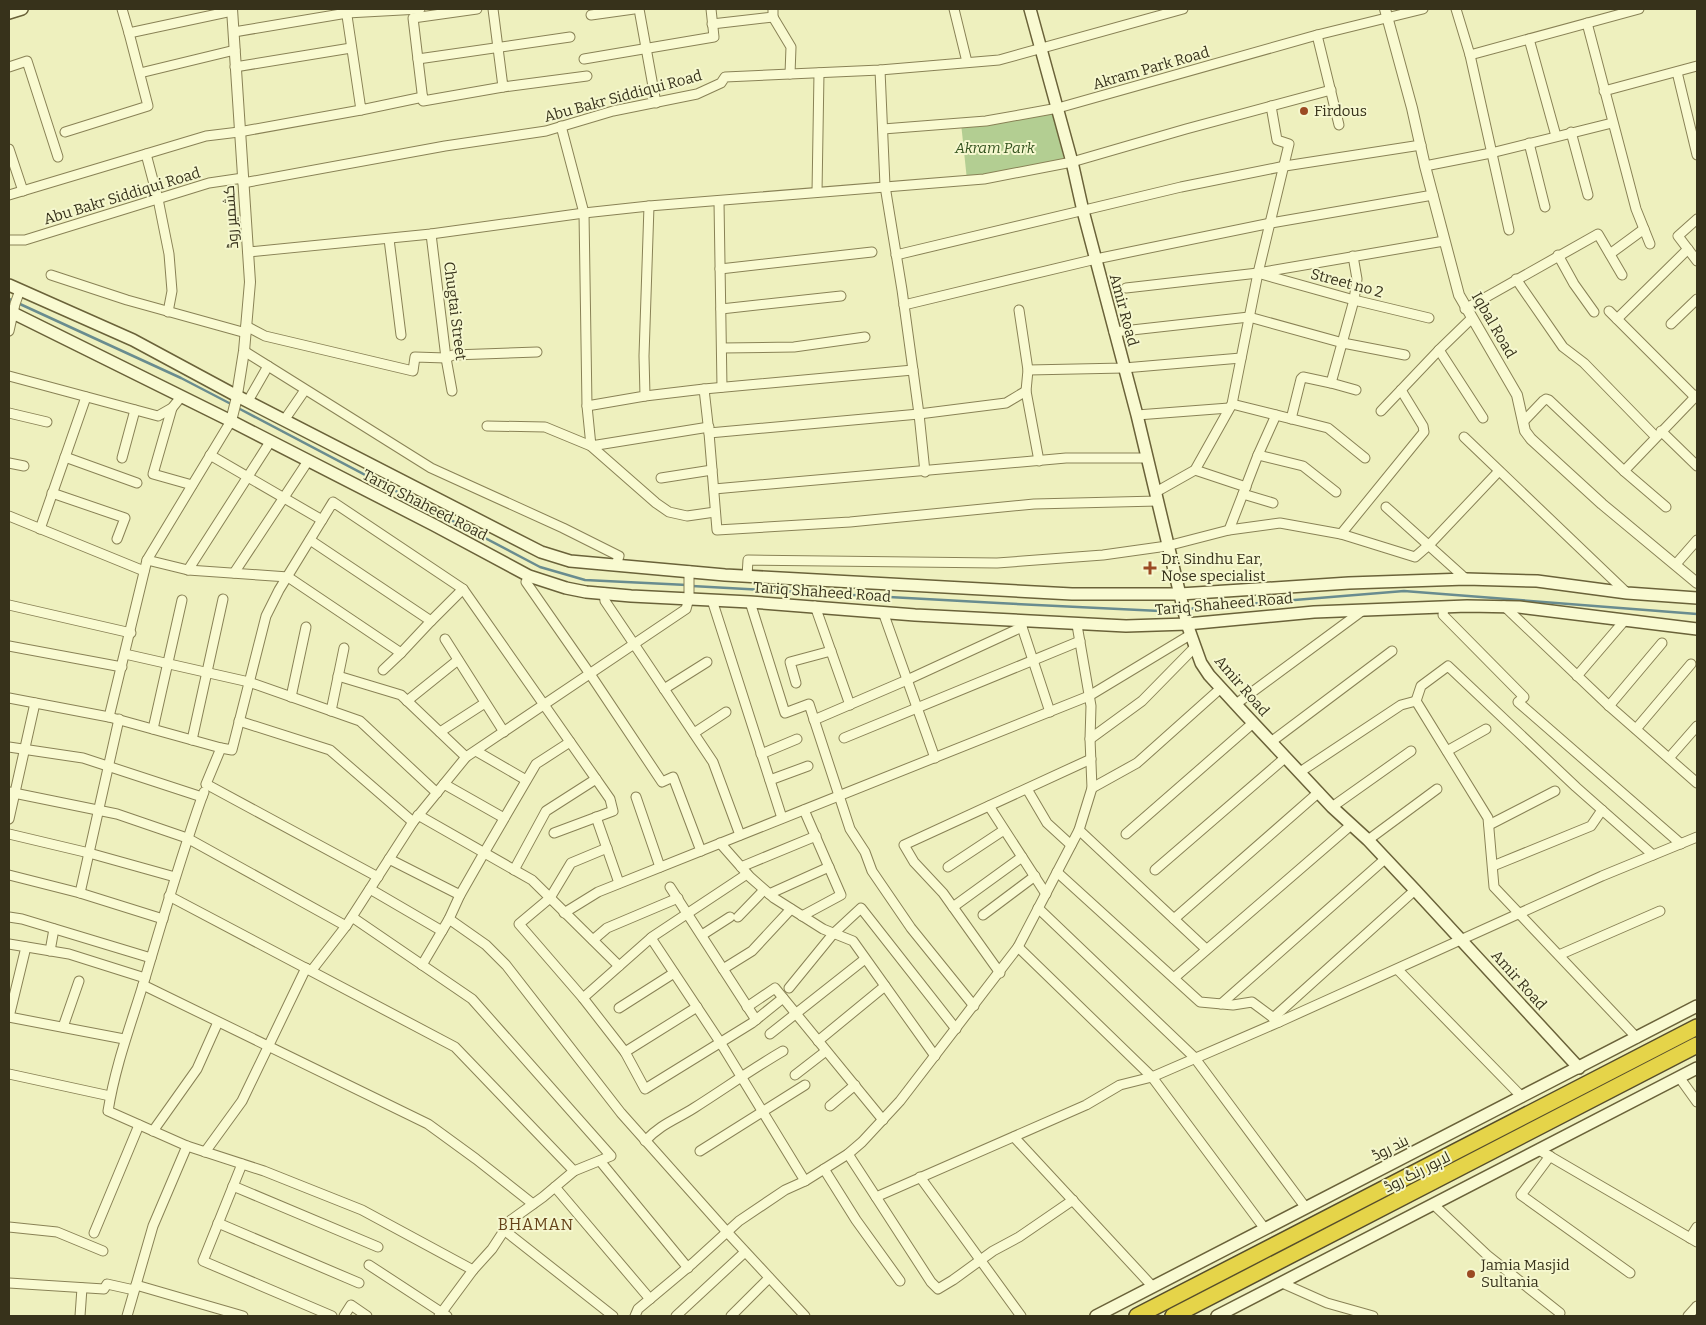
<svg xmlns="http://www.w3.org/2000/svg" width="1706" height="1325" font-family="Bitter,Cairo,serif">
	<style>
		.green { fill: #b3ce92 }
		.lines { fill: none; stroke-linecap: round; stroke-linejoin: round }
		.stream { stroke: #698c8f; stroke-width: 2.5 }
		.minor-casing { stroke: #898256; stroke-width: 11 }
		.tertiary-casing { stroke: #898256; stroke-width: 12 }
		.secondary-casing { stroke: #6a6239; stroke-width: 14 }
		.motorway-casing { stroke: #564d2b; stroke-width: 18 }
		.minor { stroke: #f9fad1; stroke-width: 9 }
		.tertiary { stroke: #f9fad1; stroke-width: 10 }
		.secondary { stroke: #f9fad1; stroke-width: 11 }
		.motorway { stroke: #e5d449; stroke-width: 15 }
		.poi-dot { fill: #9b4a23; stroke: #f5f7ce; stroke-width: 2 }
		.labels { text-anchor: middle; stroke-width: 4; stroke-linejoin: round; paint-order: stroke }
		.street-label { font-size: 15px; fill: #37321b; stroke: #f5f7ce }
		.poi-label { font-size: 15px; fill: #37321b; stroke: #f5f7ce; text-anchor: start }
		.park-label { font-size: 15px; font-style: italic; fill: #365521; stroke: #f5f7ce }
		.neighbourhood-label { font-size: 16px; letter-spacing: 1px; fill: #664319; stroke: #f5f7ce }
	</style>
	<rect width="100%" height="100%" fill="#eef0be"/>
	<path class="green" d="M1052,112L1065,163L967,180L961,123Z"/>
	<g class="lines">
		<g class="stream">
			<path d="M9,299L181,378L231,404"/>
			<path d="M238,408L540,567L585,580L687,585"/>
			<path d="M692,586L998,603L1160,611L1181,609"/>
			<path d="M1186,609L1404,591L1697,614"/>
		</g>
		<defs>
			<g id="minor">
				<path d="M122,9L129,33L232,11"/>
				<path d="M346,9L361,110L423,97"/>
				<path d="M477,9L413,18L423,101L503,87"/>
				<path d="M493,9L503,87L587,76"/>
				<path d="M639,9L656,103"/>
				<path d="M954,9L967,62"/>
				<path d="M1456,9L1470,55L1509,230"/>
				<path d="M591,15L634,9"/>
				<path d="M773,17L791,47L790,74"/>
				<path d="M1587,23L1636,209L1650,244"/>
				<path d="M712,24L773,17V9"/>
				<path d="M234,32L347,13L420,9"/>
				<path d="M1317,35L1339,125"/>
				<path d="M1529,39L1556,136"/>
				<path d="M1470,55L1639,9"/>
				<path d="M418,59L570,37"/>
				<path d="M584,59L714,37L711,9"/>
				<path d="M9,67L27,61L58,157"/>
				<path d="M235,67L351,48"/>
				<path d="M880,70L885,186L902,290L919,414L925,472"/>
				<path d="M1677,72L1697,155"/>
				<path d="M140,73L235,50"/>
				<path d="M1604,91L1697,66"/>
				<path d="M561,126L584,213L587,406L591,446L709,427"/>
				<path d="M883,129L986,121L1058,108L1317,35L1423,9"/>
				<path d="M65,132L148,106L129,33"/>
				<path d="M1571,132L1588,195"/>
				<path d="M1529,143L1545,207"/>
				<path d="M9,149L23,191"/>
				<path d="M146,154L158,199L169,254L172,291L168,312"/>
				<path d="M1425,166L1491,153L1612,123"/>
				<path d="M243,183L445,146L546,131L613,111L697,94L721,83L725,77L880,70L999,60L1183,9"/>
				<path d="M817,192L819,73"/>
				<path d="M9,195L206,136L239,132L361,110"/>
				<path d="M719,202L722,387"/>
				<path d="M1697,219L1678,236L1697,261"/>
				<path d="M431,234L446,358L452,391"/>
				<path d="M389,239L401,335"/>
				<path d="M9,240H25L209,183L243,178"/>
				<path d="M248,252L431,234L584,213L649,206L984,179L1072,162L1186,129L1331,90"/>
				<path d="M1610,254L1644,229"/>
				<path d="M896,255L1181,187L1285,166L1421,145"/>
				<path d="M1558,255L1574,284L1594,312"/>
				<path d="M1353,256L1357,279L1354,300L1331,383L1356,390"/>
				<path d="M720,269L872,252"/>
				<path d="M1261,274L1354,300L1429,318"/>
				<path d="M51,275L127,300L246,333"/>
				<path d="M1516,279L1563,347L1584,363L1655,436"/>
				<path d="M1126,288L1258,273L1444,241"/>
				<path d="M904,305L1096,259L1271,223L1433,195"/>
				<path d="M721,309L841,296"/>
				<path d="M1465,309L1598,234L1622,275"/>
				<path d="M1019,310L1028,370L1026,391L1039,461"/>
				<path d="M1609,311L1695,397"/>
				<path d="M1472,318L1439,350L1483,418"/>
				<path d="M1617,319L1688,249"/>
				<path d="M1671,324L1697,299"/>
				<path d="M246,326L265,336L413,371L415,357L446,358L453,355L537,352"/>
				<path d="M9,331L15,304L20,290"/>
				<path d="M1114,332L1249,317L1343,343L1405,355"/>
				<path d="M722,348L794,347L865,337"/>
				<path d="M244,351L268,366L248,401"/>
				<path d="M268,366L431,468L563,528L619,556L616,565"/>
				<path d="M1028,370L1124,368L1241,358"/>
				<path d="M9,376L158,416L172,408L181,397"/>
				<path d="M704,389L913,370"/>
				<path d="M645,396L704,389L709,433L717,530L850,522L1034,504L1158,501"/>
				<path d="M1232,404L1328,428L1365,458"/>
				<path d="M587,406L645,396L644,356L649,206"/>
				<path d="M172,408L153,474L192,485"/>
				<path d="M1381,411L1439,350"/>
				<path d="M9,413L47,422"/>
				<path d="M1137,415L1229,408"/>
				<path d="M285,419L305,390"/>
				<path d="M1291,419L1301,379L1303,377L1331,383"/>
				<path d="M1523,422L1543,401L1546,399L1549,400L1624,471L1666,507"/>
				<path d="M487,426L545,427L591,446L656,503L669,512L687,516L715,512"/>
				<path d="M1661,431L1697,466"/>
				<path d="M709,433L919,414L1006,403L1026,391"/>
				<path d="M1464,437L1627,593"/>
				<path d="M210,455L322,520"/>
				<path d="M1258,455L1303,466L1336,492"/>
				<path d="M65,457L137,483"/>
				<path d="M122,458L135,410"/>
				<path d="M9,463L24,466"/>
				<path d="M1195,470L1246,487"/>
				<path d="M1624,471L1697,395"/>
				<path d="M661,478L712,470"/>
				<path d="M714,489L1066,458H1147"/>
				<path d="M1156,492L1195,470L1232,404L1258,273L1289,144L1277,140L1271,106"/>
				<path d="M52,493L125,518L117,539"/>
				<path d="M1243,494L1273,503"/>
				<path d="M1386,507L1466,579"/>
				<path d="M9,516L144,571"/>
				<path d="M40,529L86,397"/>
				<path d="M1229,530L1258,455L1276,415"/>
				<path d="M1341,534L1424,432L1423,426L1401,390"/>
				<path d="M147,560L188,570L288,577L401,653L431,621L310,540"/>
				<path d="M1676,564L1697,540"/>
				<path d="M188,570L270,442"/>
				<path d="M234,573L308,461"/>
				<path d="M529,576L526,582L590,674L662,782L673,777L701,851"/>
				<path d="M747,576L748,560L997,563L1103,555L1167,546L1229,530L1280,523L1341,534L1415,557L1430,544L1499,471"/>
				<path d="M604,593L605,601L634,644L686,609L689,598V571"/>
				<path d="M712,600L782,818"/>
				<path d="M750,602L785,713L809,704L850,829L865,852L872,871L911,928L974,1006"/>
				<path d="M9,605L131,633"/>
				<path d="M815,606L850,705"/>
				<path d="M1504,606L1607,704L1697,783"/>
				<path d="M1444,607L1443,615L1524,697L1518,702L1681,844"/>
				<path d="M883,612L935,758"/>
				<path d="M431,621L463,589"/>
				<path d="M1022,627L1050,712"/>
				<path d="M445,639L504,732"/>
				<path d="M9,646L122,667"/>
				<path d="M125,654L249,682L360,721L437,793"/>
				<path d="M383,670L401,653"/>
				<path d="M338,676L401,695L466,757"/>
				<path d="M1577,676L1625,620"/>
				<path d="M796,683L790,662L831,651"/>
				<path d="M664,689L707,662"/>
				<path d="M291,697L306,627"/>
				<path d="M9,698L109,717L147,560L231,421"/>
				<path d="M407,701L458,660"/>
				<path d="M1236,704L1362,611"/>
				<path d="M1609,706L1662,643"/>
				<path d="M331,711L344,648"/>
				<path d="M109,717L221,748L206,784L378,877"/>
				<path d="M814,720L907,680L1022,627L1020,621"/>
				<path d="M239,721L330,750L413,822"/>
				<path d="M153,729L182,600"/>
				<path d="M1636,729L1691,664"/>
				<path d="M440,732L485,703"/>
				<path d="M694,733L726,712"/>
				<path d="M844,738L1080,641"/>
				<path d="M1090,739L1142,701L1195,647"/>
				<path d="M192,740L223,599"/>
				<path d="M1271,742L1392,651"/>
				<path d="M9,747L83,758L202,797L204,792"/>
				<path d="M221,748L232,750L266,616L279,590L333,502L463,589L610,799L613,811L554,833"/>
				<path d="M476,751L526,780"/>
				<path d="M1447,751L1486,729"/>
				<path d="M761,754L797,739"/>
				<path d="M1669,758L1697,726"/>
				<path d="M1300,772L1401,705L1416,701"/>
				<path d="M770,780L808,766"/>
				<path d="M444,784L504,818"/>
				<path d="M1092,788L1137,763L1221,688"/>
				<path d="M1027,789L1047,823L1071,845"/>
				<path d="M9,792L117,814L187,838L346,926"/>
				<path d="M202,797C181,856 164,915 146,975C132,1022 116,1062 108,1111L187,1146L264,1171L362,1210L473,1270L492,1249L511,1220L543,1197L574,1171L611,1156L472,999L352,917"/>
				<path d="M636,797L660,867"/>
				<path d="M989,806L1046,894"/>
				<path d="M1332,807L1411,751"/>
				<path d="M418,815L532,880L619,966"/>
				<path d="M596,817L619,883"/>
				<path d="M9,819L35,703"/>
				<path d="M1489,825L1555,791"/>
				<path d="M1079,830L1206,949"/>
				<path d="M9,834L89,853L175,877"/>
				<path d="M1126,834L1253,723"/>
				<path d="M1368,840L1437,789"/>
				<path d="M720,843L750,877L774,898L823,929L853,941L935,1056"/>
				<path d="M607,848L571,863L550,898L519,924L583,998L625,1052L645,1089L752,1023L783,998"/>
				<path d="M389,859L460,895"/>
				<path d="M1493,866L1591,826L1602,810"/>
				<path d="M741,867L816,836"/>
				<path d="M948,867L1004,830"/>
				<path d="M514,870L546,811L596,779"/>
				<path d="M1155,870L1286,757"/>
				<path d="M1057,872L1200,1002L1233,1005L1252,1002L1279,1022"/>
				<path d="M9,875L80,893L163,919"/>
				<path d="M670,887L756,1020"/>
				<path d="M370,889L442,931L449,919L486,945L506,965L621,1113L727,1232L805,1316"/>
				<path d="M80,893L119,719"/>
				<path d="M769,894L829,867"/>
				<path d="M169,896L455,1047L574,1171"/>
				<path d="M953,907L1022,857"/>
				<path d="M1038,908L1194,1057L1306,1208"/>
				<path d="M564,913L598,892L1089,696L1190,635"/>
				<path d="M983,915L1035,876"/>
				<path d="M802,916L841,895L804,810"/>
				<path d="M9,917L22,919L151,958"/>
				<path d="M738,917L764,890"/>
				<path d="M449,919L460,895L484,853L536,764L570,742"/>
				<path d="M1174,919L1319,792"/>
				<path d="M702,935L730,917"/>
				<path d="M651,938L720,1042L805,1181"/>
				<path d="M593,940L607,928L678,898"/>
				<path d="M9,944L69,954L145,978"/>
				<path d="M1018,947L1079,830L1092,788L1090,739L1091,706L1077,625"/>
				<path d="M50,951L54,929"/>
				<path d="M1559,955L1660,911"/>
				<path d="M422,965L442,931"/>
				<path d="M723,969L752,951L791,909"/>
				<path d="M312,970L346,926L413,822L466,757L634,644L713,762L740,835"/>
				<path d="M1398,970L1522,1097"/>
				<path d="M1000,973L943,893L914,862L904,845L1091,759"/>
				<path d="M1174,978L1351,825"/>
				<path d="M143,985L428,1124L476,1159L533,1204"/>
				<path d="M789,988L833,934L861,908L956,1029"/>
				<path d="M583,998L652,937L747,874"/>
				<path d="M1221,1004L1385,859"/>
				<path d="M747,1007L775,988L883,1120"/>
				<path d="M619,1008L674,973"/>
				<path d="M9,1017L124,1039"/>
				<path d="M9,1017L26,947"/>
				<path d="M1273,1018L1415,890"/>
				<path d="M63,1027L79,981"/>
				<path d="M770,1034L865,959"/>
				<path d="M1637,1038L1494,887L1488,818L1416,701L1421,686L1448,666L1576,787L1653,855"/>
				<path d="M818,1041L885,986"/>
				<path d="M625,1052L697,1007"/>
				<path d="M9,1074L110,1096"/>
				<path d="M795,1075L826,1051"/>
				<path d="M1679,1077L1697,1102"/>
				<path d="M830,1106L855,1085"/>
				<path d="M153,1131L197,1069L218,1022"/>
				<path d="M1014,1137L1153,1287"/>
				<path d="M645,1141C661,1124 675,1120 694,1108C724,1089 752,1069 783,1051"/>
				<path d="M1539,1150L1697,1242"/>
				<path d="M700,1151L805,1085"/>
				<path d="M205,1152L242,1101L306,968"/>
				<path d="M848,1154L876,1197L1086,1105L1120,1085L1152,1077L1279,1022L1602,876L1697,837"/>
				<path d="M1550,1156L1521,1195L1630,1273"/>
				<path d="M600,1161L688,1268"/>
				<path d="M242,1164L203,1261L332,1316"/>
				<path d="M824,1169L856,1220L900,1281"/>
				<path d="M920,1177L1021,1316"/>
				<path d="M233,1186L378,1247"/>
				<path d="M555,1187L650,1299"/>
				<path d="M876,1197L931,1282L938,1289L953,1280L993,1251L1019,1237L1073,1200"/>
				<path d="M1433,1204L1487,1255L1560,1313"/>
				<path d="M218,1223L359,1283"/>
				<path d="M9,1227L57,1232L103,1251"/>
				<path d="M504,1230L613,1316"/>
				<path d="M94,1233L139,1125"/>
				<path d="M1690,1238L1697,1227"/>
				<path d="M369,1265L447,1316"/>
				<path d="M9,1283L104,1289L107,1284L134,1290"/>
				<path d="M1282,1283L1327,1303L1373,1316"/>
				<path d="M136,1285L243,1316"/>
				<path d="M80,1316L82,1288"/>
				<path d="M127,1316L153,1226L187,1146"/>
				<path d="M344,1316L351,1305L367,1316"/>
				<path d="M439,1316L473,1270"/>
				<path d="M635,1316L638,1309L693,1263L739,1221L785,1190L805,1181L848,1154L862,1142L900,1101L1018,947L1152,1077L1265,1229"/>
				<path d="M676,1316L745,1252"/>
				<path d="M731,1316L769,1278"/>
				<path d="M1688,1316L1697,1306"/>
			</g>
			<g id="tertiary">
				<path d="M1385,9L1412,108L1425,166L1459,295L1517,395L1525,431L1531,439L1602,504L1697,583"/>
				<path d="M231,421L236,401L244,351L250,282L232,9"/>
			</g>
			<g id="secondary">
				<path d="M1030,9L1072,162L1083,211L1137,415L1187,624L1201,663L1209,675L1242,711L1332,807L1368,840L1415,890L1579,1068"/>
				<path d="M9,13L22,9"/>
				<path d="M9,285L133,340L237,396L541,552L570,561L725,575L1072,594H1180L1349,583L1466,579L1537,581L1627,593L1697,598"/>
				<path d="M9,311L231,421L434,525L529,576L566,588L586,592L631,596L750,602L915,615L1126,626L1187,624L1314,612L1467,606L1519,607L1697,629"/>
				<path d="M1096,1316L1697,1006"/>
				<path d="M1217,1316L1697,1068"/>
			</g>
			<g id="motorway">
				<path d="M1137,1316L1697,1027"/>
				<path d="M1173,1316L1697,1045"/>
			</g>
		</defs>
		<use href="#minor" class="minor-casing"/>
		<use href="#tertiary" class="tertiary-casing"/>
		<use href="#secondary" class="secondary-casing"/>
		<use href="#motorway" class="motorway-casing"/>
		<use href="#minor" class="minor"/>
		<use href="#tertiary" class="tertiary"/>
		<use href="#secondary" class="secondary"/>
		<use href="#motorway" class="motorway"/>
	</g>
	<g class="poi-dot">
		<circle cx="1304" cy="111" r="5"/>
		<path d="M1147.5 560.5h5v5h5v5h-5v5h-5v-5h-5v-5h5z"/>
		<circle cx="1471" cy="1274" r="5"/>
	</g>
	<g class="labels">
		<g class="street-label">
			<text transform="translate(1151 68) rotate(-16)" y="5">Akram Park Road</text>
			<text transform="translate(623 96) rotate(-15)" y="5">Abu Bakr Siddiqui Road</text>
			<text transform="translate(122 196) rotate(-17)" y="5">Abu Bakr Siddiqui Road</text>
			<text transform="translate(231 217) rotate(-94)" y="5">کشمیر روڈ</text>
			<text transform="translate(1347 283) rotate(15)" y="5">Street no 2</text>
			<text transform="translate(1124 310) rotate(75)" y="5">Amir Road</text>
			<text transform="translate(455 311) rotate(83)" y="5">Chugtai Street</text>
			<text transform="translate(1494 325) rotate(60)" y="5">Iqbal Road</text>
			<text transform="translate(425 505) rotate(27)" y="5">Tariq Shaheed Road</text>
			<text transform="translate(822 592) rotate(4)" y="5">Tariq Shaheed Road</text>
			<text transform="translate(1224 604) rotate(-5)" y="5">Tariq Shaheed Road</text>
			<text transform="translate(1242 686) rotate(49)" y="5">Amir Road</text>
			<text transform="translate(1519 980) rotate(48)" y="5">Amir Road</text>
			<text transform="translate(1390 1148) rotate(-27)" y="5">بند روڈ</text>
			<text transform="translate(1417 1172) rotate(-27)" y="5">لاہور رنگ روڈ</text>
		</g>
		<g class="poi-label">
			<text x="1314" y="116">Firdous</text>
			<text x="1161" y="564">Dr. Sindhu Ear,<tspan x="1161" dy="17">Nose specialist</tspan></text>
			<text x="1481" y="1270">Jamia Masjid<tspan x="1481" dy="17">Sultania</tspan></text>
		</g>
		<g class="park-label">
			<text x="995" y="153">Akram Park</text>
		</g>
		<g class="neighbourhood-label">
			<text x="536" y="1230">BHAMAN</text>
		</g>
	</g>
	<rect width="1706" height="1325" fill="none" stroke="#37321b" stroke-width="20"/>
</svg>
